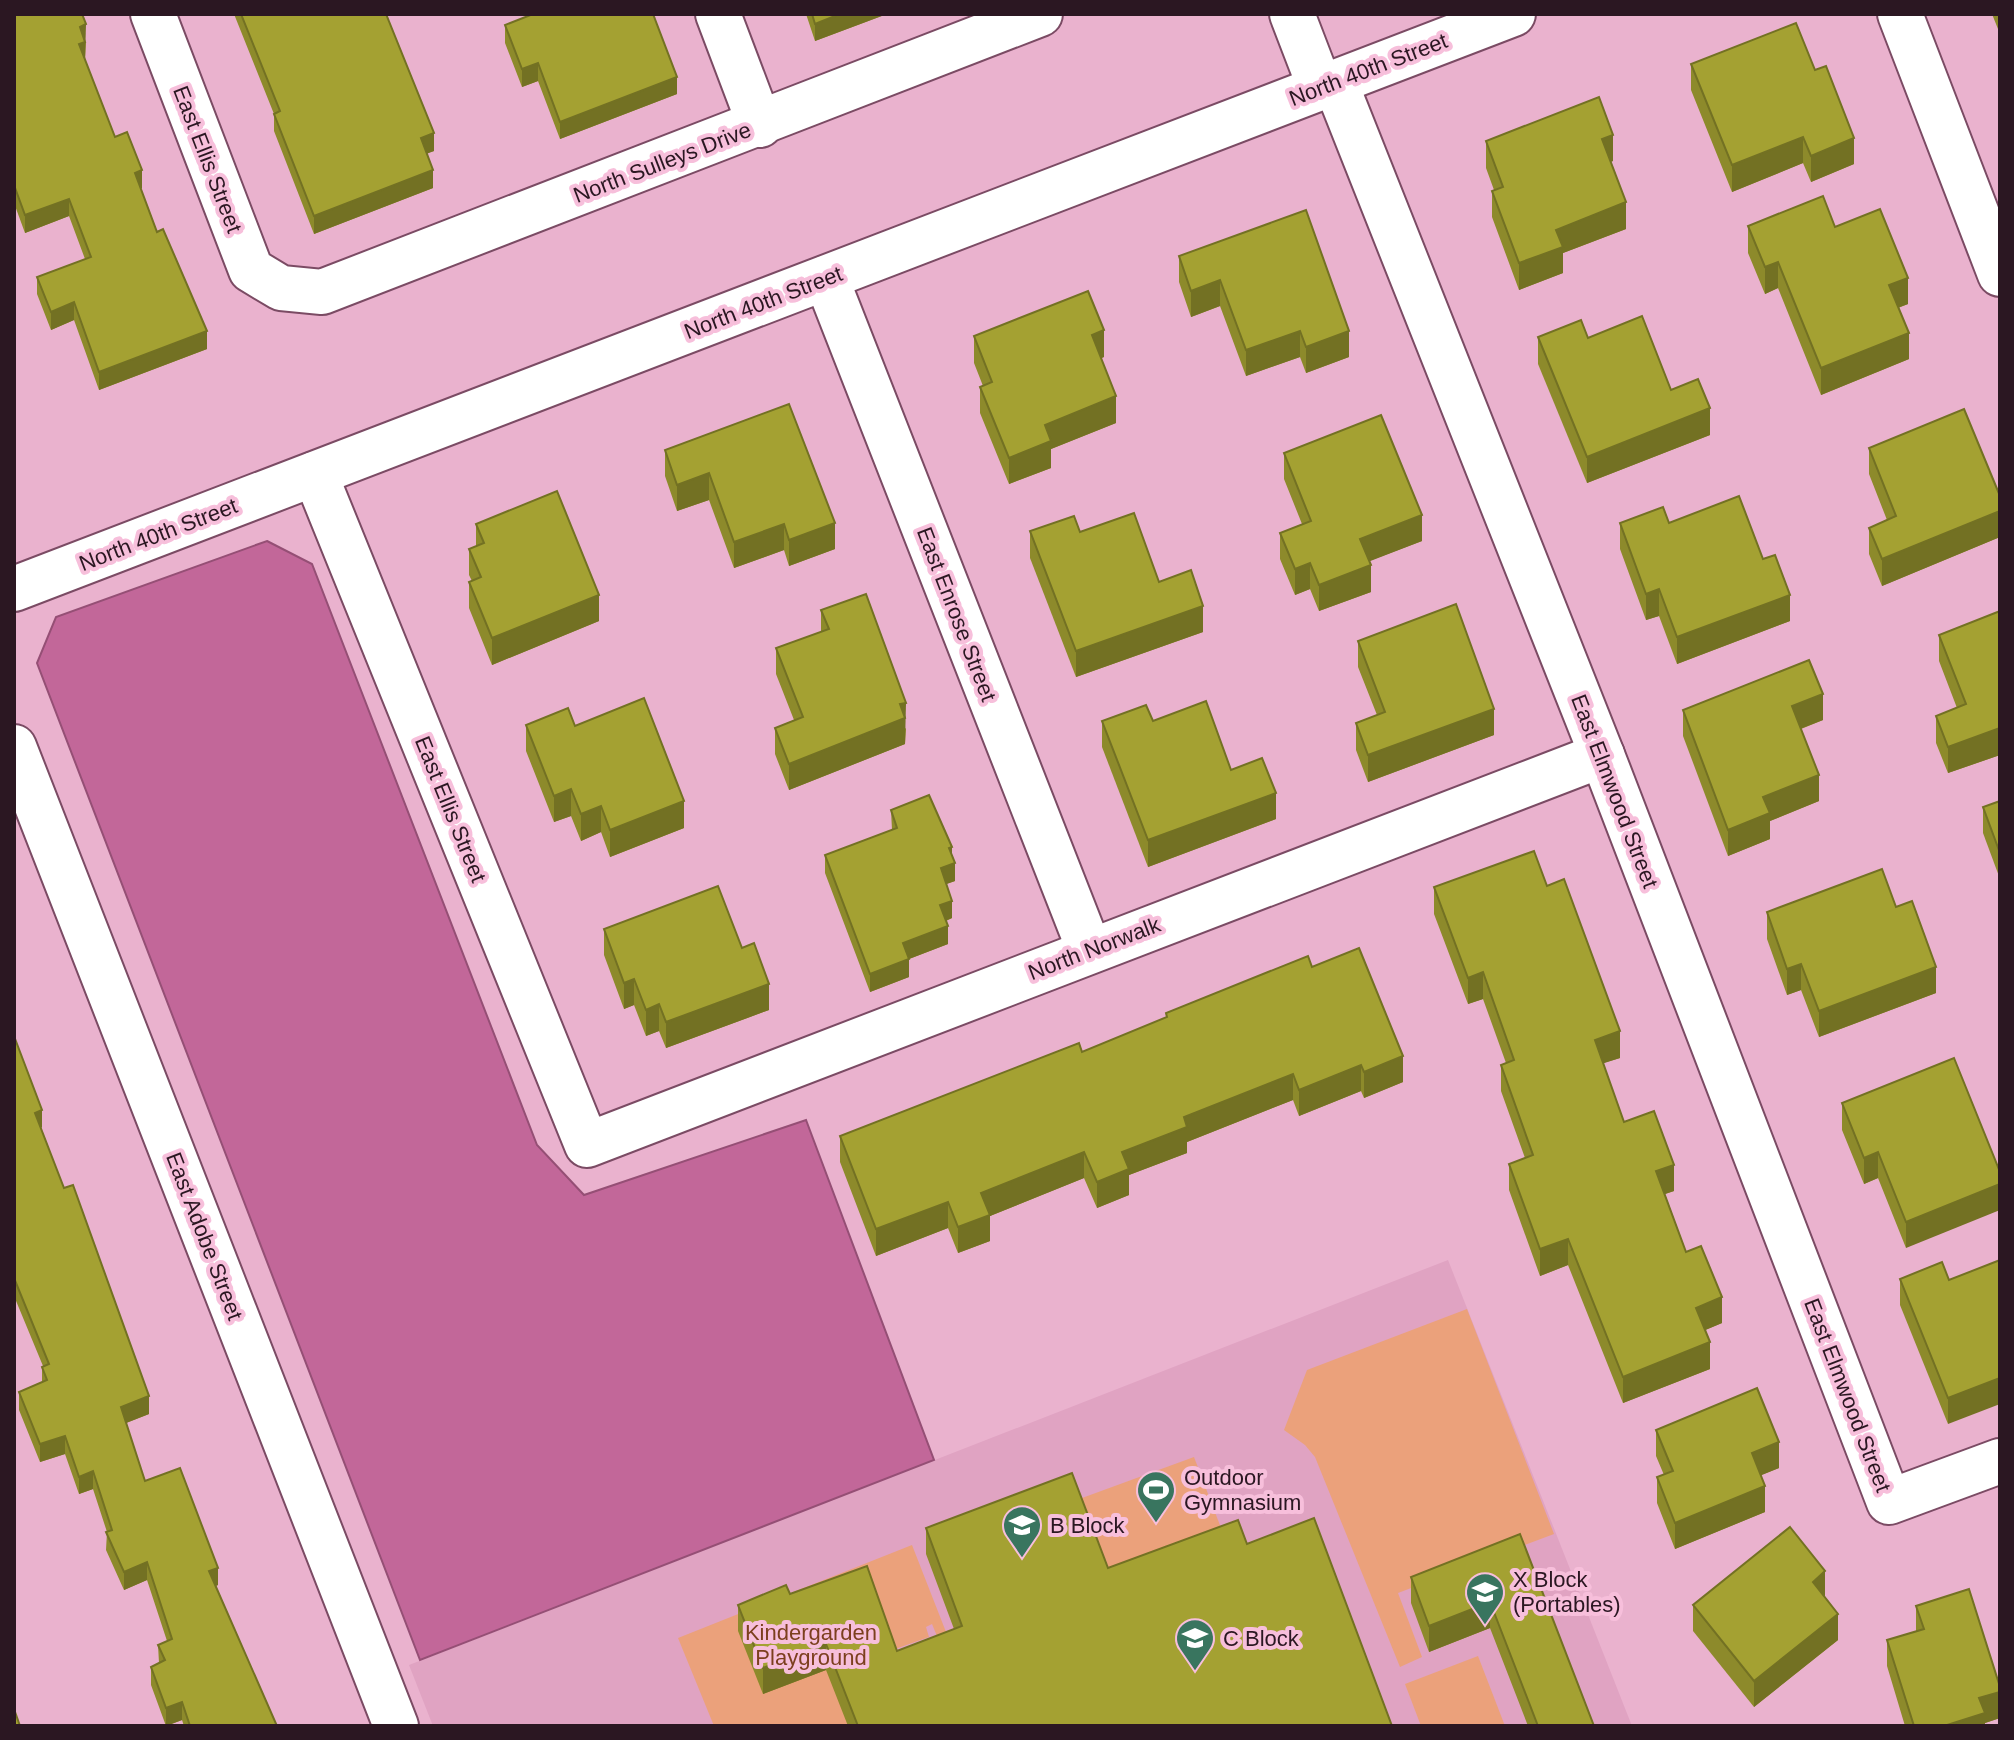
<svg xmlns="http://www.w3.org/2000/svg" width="2014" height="1740" font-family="Helvetica,sans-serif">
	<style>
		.built { fill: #e0a3c2 }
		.green { fill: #eba17b }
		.water { fill: #c26799; stroke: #954f75; stroke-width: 2 }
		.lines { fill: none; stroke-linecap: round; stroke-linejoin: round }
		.minor-casing { stroke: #7b4b64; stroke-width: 48 }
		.minor { stroke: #fff; stroke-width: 44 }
		.wall { fill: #8d8a2b }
		.shaded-wall { fill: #737123 }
		.building { fill: #a4a132; stroke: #737123; stroke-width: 2 }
		.labels { text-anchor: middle; stroke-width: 8; stroke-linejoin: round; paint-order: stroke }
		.street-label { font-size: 22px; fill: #2b1722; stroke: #f7bfdb }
		.poi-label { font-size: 22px; fill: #2b1722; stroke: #f7bfdb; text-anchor: start }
		.park-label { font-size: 22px; fill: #7c3f1e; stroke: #f7bfdb }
	</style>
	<rect width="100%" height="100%" fill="#eab2ce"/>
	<path class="built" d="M1448,1260L1632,1726H433L409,1665Z"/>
	<g class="green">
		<path d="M1467,1309L1554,1534L1398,1593L1422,1657L1400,1667L1315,1457L1305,1445L1284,1430L1307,1370Z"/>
		<path d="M1194,1457L1229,1549L1117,1590L1082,1498Z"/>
		<path d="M912,1545L955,1655L946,1658L932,1624L926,1627L929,1637L884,1653L848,1726H714L678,1638Z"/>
		<path d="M1478,1656L1505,1726H1421L1405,1684Z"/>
	</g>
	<path class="water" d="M267,541L312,564L537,1145L584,1195L806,1120L934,1460L420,1660L37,663L56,617Z"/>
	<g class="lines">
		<defs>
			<g id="minor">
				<path d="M153,14L251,270L281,288L322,292L1040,14"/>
				<path d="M718,14L760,125"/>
				<path d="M1292,14L1320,87"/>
				<path d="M1900,14L2000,274"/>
				<path d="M1335,82L1602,755L1889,1502L2000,1461"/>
				<path d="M826,278L1089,949"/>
				<path d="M315,474L587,1145L1602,755"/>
				<path d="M14,589L1513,14"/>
				<path d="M14,747L396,1726"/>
			</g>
		</defs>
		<use href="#minor" class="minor-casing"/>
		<use href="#minor" class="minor"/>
	</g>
	<g class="wall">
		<path d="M14,14L86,42L85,60L115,137L142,188L141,189L157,232L207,349L99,390L74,320L51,330L37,294V277L85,259L69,216L25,233L14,203Z"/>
		<path d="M234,14H386L434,151L427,153L433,188L314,234L274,131V114Z"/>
		<path d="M806,14H887L815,41Z"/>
		<path d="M1992,14H2000V34Z"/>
		<path d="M505,25L677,94L560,139L538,81L522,87L505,43Z"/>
		<path d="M1691,64L1854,164L1811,182L1803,163L1732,192L1691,90Z"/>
		<path d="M1486,141L1613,161L1610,162L1626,229L1563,253V273L1519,290L1492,217V191L1494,190L1486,168Z"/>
		<path d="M1748,226L1835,227L1908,304L1898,308L1909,359L1821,395L1778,288L1765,294L1748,253Z"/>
		<path d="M1179,256L1349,357L1306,373L1300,357L1246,376L1220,306L1191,317L1179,282Z"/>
		<path d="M974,336L1104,357L1101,358L1116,423L1051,449V468L1009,484L980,413V387L983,386L974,363Z"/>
		<path d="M1538,337L1588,338L1671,390L1710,435L1587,483L1538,364Z"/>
		<path d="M789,404L835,549L789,566L784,550L734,568L709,500L677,511L665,476V450Z"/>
		<path d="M1869,448L2000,496V537L1882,586L1869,554V528L1887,520L1869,474Z"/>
		<path d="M1284,453L1422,541L1369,561L1371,592L1319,611L1310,589L1295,595L1280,559V533L1302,524L1284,479Z"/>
		<path d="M1620,523H1669L1763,559L1790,621L1677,664L1659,616L1646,620L1620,549Z"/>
		<path d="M476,524L599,621L492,665L469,608V582L472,581L469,575V549L476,546Z"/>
		<path d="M1030,531L1080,532L1203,632L1076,677L1030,558Z"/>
		<path d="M821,610L906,729L905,744L789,790L775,754V728L794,720L776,674V648L821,632Z"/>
		<path d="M2000,611V755L1948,773L1936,743V716L1957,708L1939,661V635Z"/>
		<path d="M1358,641L1494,735L1368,782L1356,750V723L1377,715L1358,667Z"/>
		<path d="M1683,710L1823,720L1801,729L1819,801L1770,821V839L1728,856L1683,736Z"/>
		<path d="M1102,721H1153L1231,770L1276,819L1148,867L1102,747Z"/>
		<path d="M526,725L575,726L684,828L610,857L601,832L581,841L571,816L554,822L526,751Z"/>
		<path d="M2000,801V879L1983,833V807Z"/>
		<path d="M891,810L952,857L955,881L946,884L952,918L946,921L948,944L909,959V977L870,992L825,873V855L892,830Z"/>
		<path d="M1547,886L1620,1058L1603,1063L1624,1122L1674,1191L1665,1194L1686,1252L1722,1323L1705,1330L1710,1369L1623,1403L1568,1265L1540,1276L1509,1190V1164L1525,1158L1501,1091V1065L1506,1063L1483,999L1468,1004L1434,914V887Z"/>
		<path d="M1767,912L1936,993L1819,1037L1801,990L1787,995L1767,939Z"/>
		<path d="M604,929L742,948L769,1010L666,1048L659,1031L646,1036L634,1005L624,1009L604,955Z"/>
		<path d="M1312,967L1403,1082L1364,1098L1361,1091L1299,1116L1293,1100L1187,1142V1153L1129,1175V1195L1097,1208L1084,1178L990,1216V1241L958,1253L948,1228L876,1256L840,1162V1136L1082,1052L1166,1018V1013Z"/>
		<path d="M14,1036L42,1127L41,1128L149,1414L126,1423L145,1481L218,1585L216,1586L277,1726H184L182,1720L166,1726L151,1685V1667L159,1663L158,1645L167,1641L147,1580L124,1590L106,1550L107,1532L93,1489L79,1494L65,1454L40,1462L19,1410V1392L42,1382V1367L43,1366L14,1296Z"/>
		<path d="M1954,1058L1906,1248L1878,1178L1864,1184L1842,1130V1103Z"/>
		<path d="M1900,1279L1949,1280L1948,1424L1900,1305Z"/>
		<path d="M1656,1430L1779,1468L1761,1475L1765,1512L1675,1549L1657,1503V1477L1664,1475L1656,1456Z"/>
		<path d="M926,1528L1108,1568L1247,1544L1392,1726H848L826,1670L763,1694L738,1631V1605L790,1594L897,1651L954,1629L926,1554Z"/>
		<path d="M1520,1534L1594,1726H1528L1490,1628L1429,1652L1411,1603V1577Z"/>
		<path d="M1825,1597L1838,1640L1754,1707L1693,1631V1605Z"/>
		<path d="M1916,1606L2000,1687V1718L1985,1723V1726H1905L1887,1666V1640L1916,1631Z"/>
	</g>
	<g class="shaded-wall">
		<path d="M840,14H887L815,41V24Z"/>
		<path d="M86,24L85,60L79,62L80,27Z"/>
		<path d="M538,63V81L522,87V69Z"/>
		<path d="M677,77V94L560,139V122Z"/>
		<path d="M434,133V151L421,156V138Z"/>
		<path d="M1613,135V161L1602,165V139Z"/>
		<path d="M1803,137V163L1732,192V165Z"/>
		<path d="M1854,138V164L1811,182V156Z"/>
		<path d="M142,170V188L135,191V173Z"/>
		<path d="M433,170V188L314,234V216Z"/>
		<path d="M69,199V216L25,233V215Z"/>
		<path d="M1626,202V229L1563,253V273L1519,290V263L1556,230Z"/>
		<path d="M1778,262V288L1765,294V267Z"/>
		<path d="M1908,278V304L1889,311V285Z"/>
		<path d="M1220,280V306L1191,317V291Z"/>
		<path d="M74,302V320L51,330V312Z"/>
		<path d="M1104,330V357L1092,362V335Z"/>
		<path d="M207,331V349L99,390V372Z"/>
		<path d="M1300,331V357L1246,376V350Z"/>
		<path d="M1349,331V357L1306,373V347Z"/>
		<path d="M1909,333V359L1821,395V368Z"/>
		<path d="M1116,396V423L1051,449V468L1009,484V458L1045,425Z"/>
		<path d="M1710,408V435L1587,483V457Z"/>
		<path d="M709,473V500L677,511V485Z"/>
		<path d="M2000,511V537L1882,586V559Z"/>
		<path d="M1422,515V541L1360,565V539Z"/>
		<path d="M835,523V549L789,566V540Z"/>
		<path d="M784,524V550L734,568V542Z"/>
		<path d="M1310,563V589L1295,595V569Z"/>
		<path d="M1371,565V592L1319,611V585Z"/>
		<path d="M1659,589V616L1646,620V594Z"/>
		<path d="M599,595V621L492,665V638Z"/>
		<path d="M1790,595V621L1677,664V637Z"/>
		<path d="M1203,606V632L1076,677V651Z"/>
		<path d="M1823,694V720L1792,732V706Z"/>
		<path d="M906,703L905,744L789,790V764L900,704Z"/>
		<path d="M1494,709V735L1368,782V755Z"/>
		<path d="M2000,728V755L1948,773V747Z"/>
		<path d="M1819,775V801L1770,821V839L1728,856V830L1763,797Z"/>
		<path d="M571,789V816L554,822V796Z"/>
		<path d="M1276,793V819L1148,867V840Z"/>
		<path d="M684,801V828L610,857V830Z"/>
		<path d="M601,806V832L581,841V814Z"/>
		<path d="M952,847V864L955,863V881L941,886V868L949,848Z"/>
		<path d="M952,901V918L940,923V905Z"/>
		<path d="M948,926V944L909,959V977L870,992V974L903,943Z"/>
		<path d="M1801,964V990L1787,995V969Z"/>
		<path d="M1936,967V993L1819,1037V1011Z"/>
		<path d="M1483,972V999L1468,1004V978Z"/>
		<path d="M634,979V1005L624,1009V983Z"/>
		<path d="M769,984V1010L666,1048V1022Z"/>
		<path d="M659,1004V1031L646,1036V1010Z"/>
		<path d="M1620,1031V1058L1595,1066V1040Z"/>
		<path d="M1403,1056V1082L1364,1098V1072Z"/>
		<path d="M1361,1065V1091L1299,1116V1090Z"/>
		<path d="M1293,1074V1100L1187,1142V1153L1129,1175V1195L1097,1208V1182L1122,1152L1184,1117Z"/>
		<path d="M42,1110V1127L35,1131V1113Z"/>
		<path d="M1084,1152V1178L990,1216V1241L958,1253V1227L981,1193Z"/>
		<path d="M1878,1152V1178L1864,1184V1158Z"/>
		<path d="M1674,1165V1191L1656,1197V1171Z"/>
		<path d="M2000,1184V1210L1906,1248V1222Z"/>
		<path d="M948,1202V1228L876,1256V1229Z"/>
		<path d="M1568,1239V1265L1540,1276V1249Z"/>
		<path d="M1722,1297V1323L1696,1334V1308Z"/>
		<path d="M1710,1342V1369L1623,1403V1377Z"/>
		<path d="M2000,1378V1404L1948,1424V1398Z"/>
		<path d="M149,1396V1414L121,1425V1407Z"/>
		<path d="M65,1436V1454L40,1462V1444Z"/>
		<path d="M1779,1442V1468L1752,1479V1453Z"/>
		<path d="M93,1471V1489L79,1494V1477Z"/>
		<path d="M1765,1486V1512L1675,1549V1523Z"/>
		<path d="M147,1562V1580L124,1590V1572Z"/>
		<path d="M218,1568V1585L209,1588V1571Z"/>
		<path d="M1825,1571V1597L1813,1582Z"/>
		<path d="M1490,1602V1628L1429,1652V1626Z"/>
		<path d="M1838,1614V1640L1754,1707V1681Z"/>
		<path d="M826,1644V1670L763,1694V1668Z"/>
		<path d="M2000,1692V1718L1985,1723V1726H1944L1979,1698Z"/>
		<path d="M182,1702V1720L166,1726V1708Z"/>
	</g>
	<g class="building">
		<path d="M14,14H82L86,24L80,27L85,42L79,44L115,137L127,132L142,170L135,173L157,232L163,229L207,331L99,372L74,302L51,312L37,277L91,257L69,199L25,215L14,185Z"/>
		<path d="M241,14H386L434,133L421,138L433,170L314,216L274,114L280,111Z"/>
		<path d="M533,14H653L677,77L560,122L538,63L522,69L505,25Z"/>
		<path d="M812,14H840L815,24Z"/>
		<path d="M1796,23L1815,70L1826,66L1854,138L1811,156L1803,137L1732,165L1691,64Z"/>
		<path d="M1599,97L1613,135L1602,139L1626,202L1556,230L1563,247L1519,263L1492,191L1503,187L1486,141Z"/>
		<path d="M1823,196L1835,227L1880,209L1908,278L1889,285L1909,333L1821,368L1778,262L1765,267L1748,226Z"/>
		<path d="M1306,210L1349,331L1306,347L1300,331L1246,350L1220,280L1191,291L1179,256Z"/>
		<path d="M1088,291L1104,330L1092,335L1116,396L1045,425L1051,441L1009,458L980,387L992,382L974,336Z"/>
		<path d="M1642,316L1671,390L1698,379L1710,408L1587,457L1538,337L1581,320L1588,338Z"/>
		<path d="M789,404L835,523L789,540L784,524L734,542L709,473L677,485L665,450Z"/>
		<path d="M1964,409L2000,496V511L1882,559L1869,528L1896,516L1869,448Z"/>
		<path d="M1381,415L1422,515L1360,539L1371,565L1319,585L1310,563L1295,569L1280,533L1311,521L1284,453Z"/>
		<path d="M557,491L599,595L492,638L469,582L481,577L469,549L484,543L476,524Z"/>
		<path d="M1739,496L1763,559L1775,555L1790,595L1677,637L1659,589L1646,594L1620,523L1663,507L1669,523Z"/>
		<path d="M1134,513L1159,582L1191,570L1203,606L1076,651L1030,531L1074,516L1080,532Z"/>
		<path d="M866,594L906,703L900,704L905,718L789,764L775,728L803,717L776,648L829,629L821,610Z"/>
		<path d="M1456,604L1494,709L1368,755L1356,723L1385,712L1358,641Z"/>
		<path d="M2000,611V728L1948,747L1936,716L1966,704L1939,635Z"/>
		<path d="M1809,660L1823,694L1792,706L1819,775L1763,797L1770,813L1728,830L1683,710Z"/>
		<path d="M644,698L684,801L610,830L601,806L581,814L571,789L554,796L526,725L568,708L575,726Z"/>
		<path d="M1206,701L1231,770L1262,758L1276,793L1148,840L1102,721L1146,705L1153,721Z"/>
		<path d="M929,795L952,847L949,848L955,863L941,868L952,901L940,905L948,926L903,943L909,959L870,974L825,855L897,828L891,810Z"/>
		<path d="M2000,801V853L1983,807Z"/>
		<path d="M1534,851L1547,886L1564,879L1620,1031L1595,1040L1624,1122L1654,1111L1674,1165L1656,1171L1686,1252L1701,1246L1722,1297L1696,1308L1710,1342L1623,1377L1568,1239L1540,1249L1509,1164L1533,1155L1501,1065L1514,1060L1483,972L1468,978L1434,887Z"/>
		<path d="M1882,869L1896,907L1912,901L1936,967L1819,1011L1801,964L1787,969L1767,912Z"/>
		<path d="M718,886L742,948L754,943L769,984L666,1022L659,1004L646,1010L634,979L624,983L604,929Z"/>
		<path d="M1359,948L1403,1056L1364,1072L1361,1065L1299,1090L1293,1074L1184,1117L1187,1127L1122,1152L1129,1169L1097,1182L1084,1152L981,1193L990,1215L958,1227L948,1202L876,1229L840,1136L1079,1043L1082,1052L1167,1017L1166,1013L1308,956L1312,967Z"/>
		<path d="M14,1036L42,1110L35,1113L64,1188L73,1185L149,1396L121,1407L145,1481L180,1468L218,1568L209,1571L277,1726H190L182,1702L166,1708L151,1667L165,1660L158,1645L172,1639L147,1562L124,1572L106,1532L112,1530L93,1471L79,1477L65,1436L40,1444L19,1392L47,1380L42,1367L49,1364L14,1278Z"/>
		<path d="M1954,1058L2000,1172V1184L1906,1222L1878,1152L1864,1158L1842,1103Z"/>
		<path d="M2000,1260V1378L1948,1398L1900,1279L1942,1262L1949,1280Z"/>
		<path d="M1757,1388L1779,1442L1752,1453L1765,1486L1675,1523L1657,1477L1673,1471L1656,1430Z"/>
		<path d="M1072,1473L1108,1568L1238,1520L1247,1544L1314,1518L1392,1726H858L826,1644L763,1668L738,1605L786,1585L790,1594L867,1566L897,1651L962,1626L926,1528Z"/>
		<path d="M1790,1527L1825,1571L1813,1582L1838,1614L1754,1681L1693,1605Z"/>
		<path d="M1520,1534L1594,1726H1538L1490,1602L1429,1626L1411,1577Z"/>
		<path d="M1969,1589L2000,1687V1692L1979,1698L1985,1713L1944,1726H1914L1887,1640L1924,1629L1916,1606Z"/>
		<path d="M14,1709L20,1726H14Z"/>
	</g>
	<defs>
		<symbol id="stadium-pin" viewBox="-11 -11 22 30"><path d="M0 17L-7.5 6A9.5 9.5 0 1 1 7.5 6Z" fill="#39755f" stroke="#f7bfdb"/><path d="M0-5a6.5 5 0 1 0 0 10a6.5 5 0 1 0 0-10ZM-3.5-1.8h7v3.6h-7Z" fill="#fff"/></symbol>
		<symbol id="school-pin" viewBox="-11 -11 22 30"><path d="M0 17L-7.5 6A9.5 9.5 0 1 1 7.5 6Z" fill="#39755f" stroke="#f7bfdb"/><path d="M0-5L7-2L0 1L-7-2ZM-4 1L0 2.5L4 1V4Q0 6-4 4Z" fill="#fff"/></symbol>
	</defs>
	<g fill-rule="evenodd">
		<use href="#stadium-pin" x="1134" y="1468" width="44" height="60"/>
		<use href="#school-pin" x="1000" y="1503" width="44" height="60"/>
		<use href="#school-pin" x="1463" y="1570" width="44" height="60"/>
		<use href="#school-pin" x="1173" y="1616" width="44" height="60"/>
	</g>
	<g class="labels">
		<g class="street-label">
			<text transform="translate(1368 69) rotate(-21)" y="8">North 40th Street</text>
			<text transform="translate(208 159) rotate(69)" y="8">East Ellis Street</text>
			<text transform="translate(662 162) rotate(-21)" y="8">North Sulleys Drive</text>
			<text transform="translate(763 302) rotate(-21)" y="8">North 40th Street</text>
			<text transform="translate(158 534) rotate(-21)" y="8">North 40th Street</text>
			<text transform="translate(957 614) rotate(69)" y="8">East Enrose Street</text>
			<text transform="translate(1615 791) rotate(69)" y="8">East Elmwood Street</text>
			<text transform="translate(451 809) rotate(68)" y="8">East Ellis Street</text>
			<text transform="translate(1094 948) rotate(-21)" y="8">North Norwalk</text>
			<text transform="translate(205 1236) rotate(69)" y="8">East Adobe Street</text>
			<text transform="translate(1848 1395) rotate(69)" y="8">East Elmwood Street</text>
		</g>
		<g class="poi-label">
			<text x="1184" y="1485">Outdoor<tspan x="1184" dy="25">Gymnasium</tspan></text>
			<text x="1050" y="1533">B Block</text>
			<text x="1513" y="1587">X Block<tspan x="1513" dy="25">(Portables)</tspan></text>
			<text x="1223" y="1646">C Block</text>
		</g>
		<g class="park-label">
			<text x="811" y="1640">Kindergarden<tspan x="811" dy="25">Playground</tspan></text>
		</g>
	</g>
	<rect width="2014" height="1740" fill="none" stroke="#2b1722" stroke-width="32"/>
</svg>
